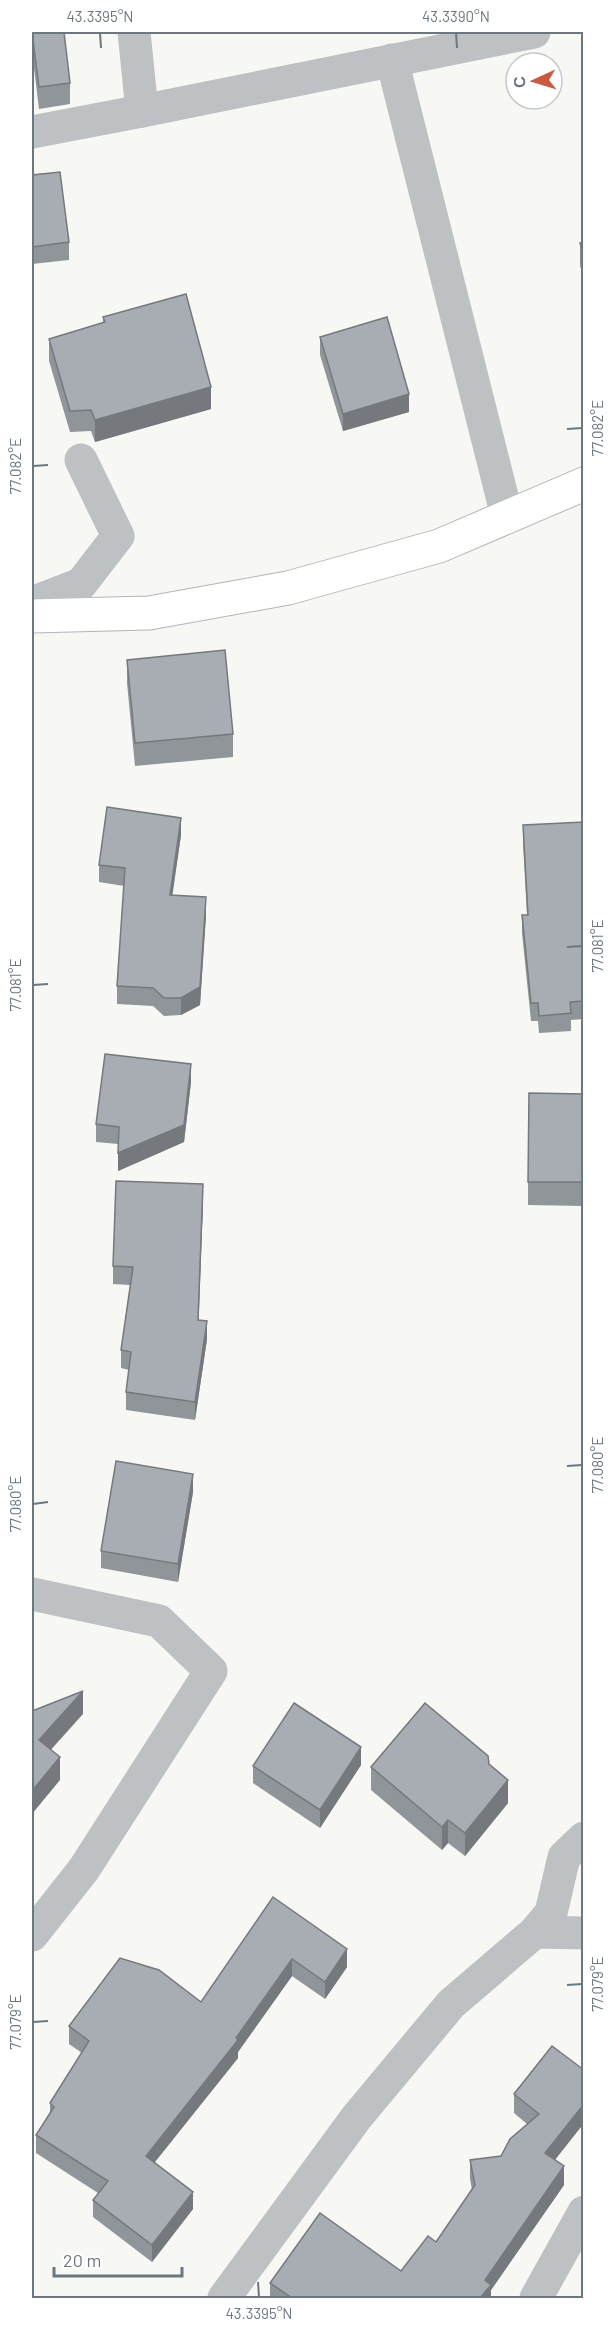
<svg xmlns="http://www.w3.org/2000/svg" width="615" height="2330" font-family="Barlow,sans-serif">
	<style>
		.lines { fill: none; stroke-linecap: round; stroke-linejoin: round }
		.major-casing { stroke: #b1b5b8; stroke-width: 35 }
		.minor { stroke: #bdc1c4; stroke-width: 33 }
		.major { stroke: #fff; stroke-width: 33 }
		.wall { fill: #90959a }
		.shaded-wall { fill: #75797d }
		.building { fill: #a7adb3; stroke: #75797d; stroke-width: 1.5 }
		.ticks { fill: none; stroke: #6a7882; stroke-width: 2 }
		.neatline { fill: none; stroke: #6a7882; stroke-width: 2 }
		.ticks-label { font-size: 15px; text-anchor: middle; fill: #6a7882 }
	</style>
	<rect width="100%" height="100%" fill="#f7f7f4"/>
	<g class="lines">
		<defs>
			<path id="major" d="M32,616L149,613L288,588L439,546L584,484"/>
		</defs>
		<use href="#major" class="major-casing"/>
		<g class="minor">
			<path d="M392,60L507,516"/>
			<path d="M142,111L534,32"/>
			<path d="M32,132L142,111L134,32"/>
			<path d="M32,603L81,584L118,536L81,460"/>
			<path d="M32,1594L159,1621L211,1671L84,1869L32,1935"/>
			<path d="M535,1932L551,1913L564,1857L584,1838"/>
			<path d="M224,2298L356,2118L451,2004L535,1932L584,1933"/>
			<path d="M536,2298L584,2212"/>
		</g>
		<use href="#major" class="major"/>
	</g>
	<g class="wall">
		<path d="M32,32L70,83V104L39,109L32,52Z"/>
		<path d="M32,175L69,242V260L32,264Z"/>
		<path d="M584,242V277L580,266V243Z"/>
		<path d="M103,317L211,409L95,442L91,431L70,432L49,361V339L103,323Z"/>
		<path d="M320,337L409,412L343,431L320,355Z"/>
		<path d="M127,660L233,734V757L135,766L127,683Z"/>
		<path d="M584,822V1019L571,1020V1031L539,1033L538,1021H531L522,933V915H527L523,843V825Z"/>
		<path d="M181,835L172,895L206,915L200,1005L181,1015L164,1016L153,1006L117,1004V986L124,886L99,882V865Z"/>
		<path d="M191,1082L184,1142L118,1171V1144L96,1142V1124Z"/>
		<path d="M584,1094V1206L528,1205V1182Z"/>
		<path d="M203,1202L198,1320L207,1339L195,1420L126,1410V1392L129,1370L121,1368V1350L130,1285L113,1284V1266Z"/>
		<path d="M193,1492L178,1582L101,1568V1551Z"/>
		<path d="M489,1764L508,1803L465,1856L448,1843L442,1850L371,1790V1767Z"/>
		<path d="M361,1765L320,1828L253,1783V1766Z"/>
		<path d="M273,1897L347,1967L325,1999L292,1976L238,2052V2058L155,2162L193,2209L152,2262L93,2217V2200L98,2193L36,2153V2135L50,2113V2103L82,2053L69,2044V2026L201,2002Z"/>
		<path d="M584,2070V2123L555,2160L564,2185L491,2290V2298H270V2283L401,2271L436,2242L472,2190L470,2179V2160L501,2156L527,2124L514,2113V2094Z"/>
	</g>
	<g class="shaded-wall">
		<path d="M211,387V409L95,442V420Z"/>
		<path d="M409,394V412L343,431V414Z"/>
		<path d="M181,818V835L170,912V895Z"/>
		<path d="M206,897V915L200,1005L181,1015V998Z"/>
		<path d="M191,1064V1082L184,1142L118,1171V1153Z"/>
		<path d="M203,1184V1202L198,1338V1320Z"/>
		<path d="M207,1321V1339L195,1420V1402Z"/>
		<path d="M193,1474V1492L178,1582V1564Z"/>
		<path d="M83,1691V1714L39,1763V1740Z"/>
		<path d="M361,1747V1765L320,1828V1810Z"/>
		<path d="M60,1757V1780L32,1814V1791Z"/>
		<path d="M508,1780V1803L465,1856V1833Z"/>
		<path d="M448,1820V1843L442,1850V1827Z"/>
		<path d="M347,1949V1967L325,1999V1982Z"/>
		<path d="M292,1959V1976L238,2052V2058L146,2173V2156L236,2038Z"/>
		<path d="M584,2104V2123L545,2172V2153Z"/>
		<path d="M564,2166V2185L491,2290V2298H480L485,2280Z"/>
		<path d="M193,2192V2209L152,2262V2245Z"/>
	</g>
	<g class="building">
		<path d="M32,32H64L70,83L39,87Z"/>
		<path d="M60,172L69,242L32,247V175Z"/>
		<path d="M584,242V254L580,243Z"/>
		<path d="M186,294L211,387L95,420L91,410L70,411L49,339L105,322L103,317Z"/>
		<path d="M387,317L409,394L343,414L320,337Z"/>
		<path d="M225,650L233,734L135,743L127,660Z"/>
		<path d="M107,807L181,818L170,895L206,897L200,987L181,998H164L153,988L117,986L125,868L99,865Z"/>
		<path d="M584,822V1001L570,1002L571,1013L539,1016L538,1003H531L522,915H528L523,825Z"/>
		<path d="M105,1054L191,1064L184,1125L118,1153L119,1127L96,1124Z"/>
		<path d="M529,1093L584,1094V1182H528Z"/>
		<path d="M116,1181L203,1184L198,1320L207,1321L195,1402L126,1392L131,1352L121,1350L133,1267L113,1266Z"/>
		<path d="M116,1461L193,1474L178,1564L101,1551Z"/>
		<path d="M83,1691L39,1740L60,1757L32,1791V1711Z"/>
		<path d="M294,1703L361,1747L320,1810L253,1766Z"/>
		<path d="M425,1703L488,1756L489,1764L508,1780L465,1833L448,1820L442,1827L371,1767Z"/>
		<path d="M273,1897L347,1949L325,1982L292,1959L236,2038L238,2040L146,2156L193,2192L152,2245L93,2200L108,2181L36,2135L54,2107L50,2103L89,2041L69,2026L120,1958L159,1970L201,2002Z"/>
		<path d="M552,2046L584,2070V2104L545,2153L564,2166L485,2280L491,2285L480,2298H292L270,2283L320,2213L401,2271L428,2236L436,2242L475,2185L470,2160L501,2156L510,2139L539,2114L514,2094Z"/>
	</g>
	<path class="ticks" d="M100,33L101,48M456,33L457,48M567,429L582,428M33,466L48,465M567,947L582,946M33,985L48,984M567,1466L582,1465M33,1504L48,1502M567,1985L582,1984M33,2022L48,2021M258,2282L259,2297"/>
	<rect width="615" height="2330" fill="none" stroke="#ffffff" stroke-width="66"/>
	<g transform="translate(534 81) rotate(266)"><circle r="28" fill="#ffffff" stroke="#c3c9cd" stroke-width="1.5"/>
	<path d="M0-4.5L10 22L0 15L-10 22Z" fill="#cd583e"/>
	<text y="-9" font-size="16" font-weight="bold" text-anchor="middle" fill="#6a7882">С</text>
	</g>
	<path d="M54 2267v9h128v-9" fill="none" stroke="#6a7882" stroke-width="3"/>
	<text x="63" y="2267" font-size="18" fill="#6a7882" stroke="#ffffff" stroke-width="4.5" paint-order="stroke">20 m</text>
	<rect x="33" y="33" width="549" height="2264" class="neatline"/>
	<g class="ticks-label">
		<text x="100" y="22">43.3395°N</text>
		<text x="456" y="22">43.3390°N</text>
		<text transform="translate(598 428) rotate(-90)" y="5">77.082°E</text>
		<text transform="translate(16 466) rotate(-90)" y="5">77.082°E</text>
		<text transform="translate(598 946) rotate(-90)" y="5">77.081°E</text>
		<text transform="translate(16 985) rotate(-90)" y="5">77.081°E</text>
		<text transform="translate(598 1465) rotate(-90)" y="5">77.080°E</text>
		<text transform="translate(16 1504) rotate(-90)" y="5">77.080°E</text>
		<text transform="translate(598 1984) rotate(-90)" y="5">77.079°E</text>
		<text transform="translate(16 2022) rotate(-90)" y="5">77.079°E</text>
		<text x="259" y="2319">43.3395°N</text>
	</g>
</svg>
